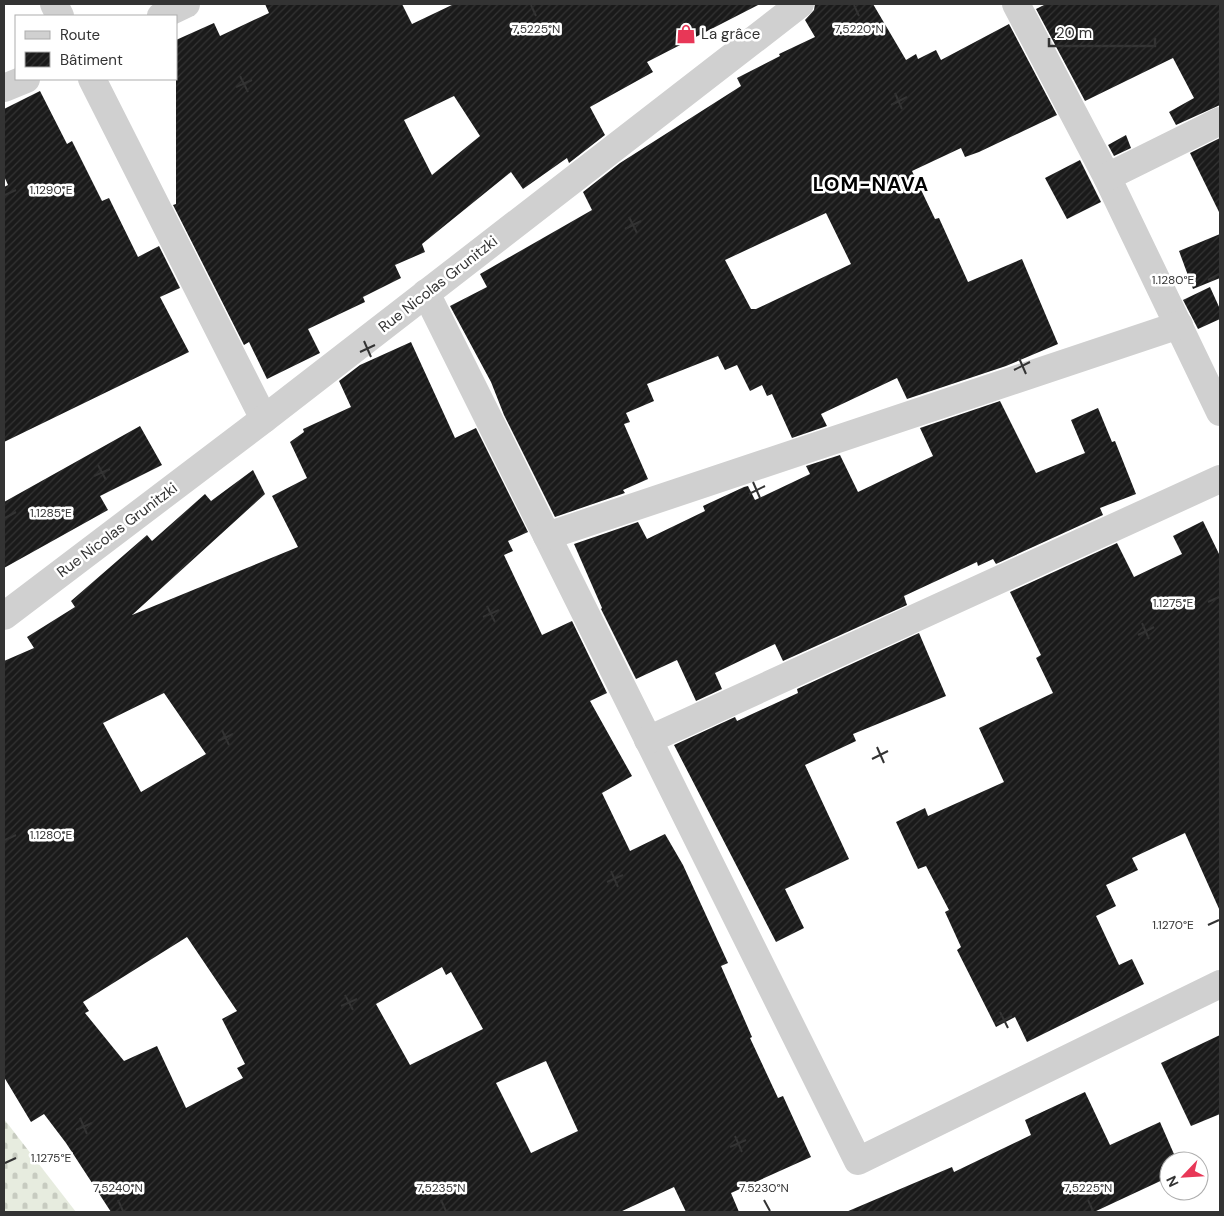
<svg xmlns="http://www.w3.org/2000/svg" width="1224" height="1216" font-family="'DM Sans',sans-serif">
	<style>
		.cemetery { fill: url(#cemetery-stones) }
		.building { fill: url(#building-hatch); fill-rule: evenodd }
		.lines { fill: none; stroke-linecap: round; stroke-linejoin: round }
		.minor { stroke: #d0d0d0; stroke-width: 28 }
		.ticks { fill: none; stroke: #333; stroke-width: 2 }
		.labels { text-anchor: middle; stroke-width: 5; stroke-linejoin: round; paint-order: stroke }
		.poi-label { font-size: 15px; fill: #333; stroke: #fff; text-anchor: start }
		.street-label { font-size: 15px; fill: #333; stroke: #fff }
		.district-label { font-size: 20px; font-weight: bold; letter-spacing: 1px; fill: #000; stroke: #fff }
		.ticks-label { font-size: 12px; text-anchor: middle; fill: #333; stroke: #fff; stroke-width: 5; stroke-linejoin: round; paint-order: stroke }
	</style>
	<defs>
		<pattern id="cemetery-stones" width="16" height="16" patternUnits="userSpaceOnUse" patternTransform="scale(1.25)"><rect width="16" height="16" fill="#e7ecdf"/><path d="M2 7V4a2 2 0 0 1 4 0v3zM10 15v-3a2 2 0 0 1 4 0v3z" fill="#c7cbc0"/></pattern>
		<pattern id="building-hatch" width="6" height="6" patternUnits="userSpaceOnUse" patternTransform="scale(1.25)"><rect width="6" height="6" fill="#1a1a1a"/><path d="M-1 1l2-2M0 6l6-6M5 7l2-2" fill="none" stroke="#333"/></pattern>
	</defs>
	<rect width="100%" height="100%" fill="#fff"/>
	<path class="cemetery" d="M4,1119L76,1212H4Z"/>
	<g class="building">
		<path d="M265,4H402L412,24L454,4H760L647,62L653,72L590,107L605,135L569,163L567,158L523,189L511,172L422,244L425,252L395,265L401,278L363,297L365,302L308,329L320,353L267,379L249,342L244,345L173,205L176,204V40L214,23L220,36L269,13ZM454,96L480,136L432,175L404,120Z"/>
		<path d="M815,4H873L906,60L916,54L918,59L936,50L941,60L1009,24L1057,115L979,152L965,157L961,148L912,171L935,219L939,218L968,282L1022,259L1058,344L1006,366L907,399L897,378L821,414L827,426L792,438L772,394L767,396L762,385L750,391L737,365L725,370L718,356L647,384L654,401L626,413L630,422L624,424L648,479L623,490L625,493L555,517L504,415L491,382L450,306L487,287L480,274L592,210L583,192L620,163L741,86L737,78L780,56L779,54L815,37L805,20L814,10ZM826,213L851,264L756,309H751L725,260Z"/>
		<path d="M1046,4H1220V105L1176,125L1169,112L1194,98L1173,58L1085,101L1036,9Z"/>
		<path d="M40,91L67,144L72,141L102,201L109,198L138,257L159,246L180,288L160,297L189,352L4,442V187L8,185L4,176V109Z"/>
		<path d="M1126,135L1131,148L1114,156L1108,145Z"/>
		<path d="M1220,138V214L1190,153Z"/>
		<path d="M1080,160L1101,202L1067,219L1045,178Z"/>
		<path d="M1220,234V278L1193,289L1179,251Z"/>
		<path d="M1210,287L1220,309V319L1198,329L1183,300Z"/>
		<path d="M411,342L455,438L476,428L528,532L508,541L513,551L504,555L542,635L572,621L607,693L590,701L632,776L602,793L630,851L665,834L683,865L728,963L721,966L752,1037L750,1038L778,1098L783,1096L811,1157L731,1193L739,1212H686L674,1187L620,1212H111L66,1143L44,1114L31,1122L4,1077V661L34,648L27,637L75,607L71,601L147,535L152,541L205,494L211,501L253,470L265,494L132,615L298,547L272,496L307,478L290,442L304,432L303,429L351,407L339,381L360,365ZM164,693L206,754L141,792L103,723ZM187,937L237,1011L222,1019L245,1064L237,1068L243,1078L186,1108L157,1046L124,1061L85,1013L89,1011L83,1002ZM442,967L446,975L451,972L483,1029L410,1065L376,1004ZM546,1061L578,1131L531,1153L496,1083Z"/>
		<path d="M1000,401L1036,473L1085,453L1071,420L1098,408L1112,442L1115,441L1136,494L1100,508L1103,515L996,564L993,559L978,566L977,562L904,596L907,605L783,661L775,644L715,673L722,689L696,701L677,660L636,679L601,609L602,608L574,544L638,522L647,539L705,511L703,506L744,487L748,486L755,500L810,474L806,466L840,455L858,492L933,456L920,428Z"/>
		<path d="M140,426L162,465L100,496L108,510L4,568V502Z"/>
		<path d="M1203,521L1220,556V911L1185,833L1132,858L1138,870L1106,885L1116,906L1096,916L1119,965L1132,959L1144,984L1027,1042L1015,1017L996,1027L957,950L961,947L945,912L949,910L926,866L918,869L896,822L925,808L928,816L1004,782L979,728L1053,693L1036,658L1041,655L1010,592L1117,543L1134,577L1182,554L1173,536Z"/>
		<path d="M919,633L946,696L853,734L856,741L805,765L849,859L785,889L804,928L776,942L674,745L735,717L737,721L798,693L797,689Z"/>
		<path d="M1220,1035V1114L1191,1126L1161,1063Z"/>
		<path d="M1085,1092L1110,1145L1160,1122L1177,1161H1169V1177L1094,1212H846L952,1167L954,1172L1031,1135L1025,1120Z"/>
	</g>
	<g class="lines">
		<g class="minor">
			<path d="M54,4L60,16"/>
			<path d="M1016,4L1107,177L1220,412"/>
			<path d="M161,16L186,4"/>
			<path d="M92,79L264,419"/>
			<path d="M4,88L26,79"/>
			<path d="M1107,177L1220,121"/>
			<path d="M426,293L858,1161L1220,984"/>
			<path d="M547,536L1179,325"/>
			<path d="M4,616L264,419L800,4"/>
			<path d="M648,740L1220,479"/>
		</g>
	</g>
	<path class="ticks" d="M531,5L536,16M854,5L859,16M240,76L248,92M236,87L252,80M895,93L902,109M891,105L907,97M5,195L16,190M629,217L637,233M625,229L641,221M1208,280L1219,274M364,341L371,357M360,352L375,345M1019,358L1026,374M1014,370L1030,362M98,465L106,480M94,476L110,469M753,482L760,498M749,494L765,486M5,518L16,512M1208,602L1219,597M487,606L495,622M483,617L499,610M1142,623L1149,639M1138,635L1154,627M222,730L229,745M218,741L233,734M877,747L884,763M872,759L888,751M5,840L16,835M611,871L618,887M607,882L623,875M1208,925L1219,920M345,995L353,1010M341,1006L357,999M1000,1012L1008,1028M996,1024L1012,1016M80,1118L87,1134M76,1130L92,1123M735,1136L742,1152M730,1147L746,1140M5,1163L16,1158M118,1200L123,1211M441,1200L446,1211M764,1200L770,1211M1088,1200L1093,1211"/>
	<defs>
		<symbol id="shop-bare" viewBox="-9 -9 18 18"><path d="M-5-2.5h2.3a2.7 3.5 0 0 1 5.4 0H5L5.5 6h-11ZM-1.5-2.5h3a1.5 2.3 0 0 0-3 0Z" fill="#e83757" stroke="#fff" stroke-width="2.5" paint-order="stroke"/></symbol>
	</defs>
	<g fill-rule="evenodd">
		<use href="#shop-bare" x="672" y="20" width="28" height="28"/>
	</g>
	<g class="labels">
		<g class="poi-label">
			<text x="701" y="39">La grâce</text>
		</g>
		<g class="street-label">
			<text transform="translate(438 284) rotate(-38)" y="5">Rue Nicolas Grunitzki</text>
			<text transform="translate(117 530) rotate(-37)" y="5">Rue Nicolas Grunitzki</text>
		</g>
		<g class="district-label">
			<text x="871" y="191">LOM-NAVA</text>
		</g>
	</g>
	<g class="ticks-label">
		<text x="859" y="33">7.5220°N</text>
		<text x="536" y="33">7.5225°N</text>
		<text x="51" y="194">1.1290°E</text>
		<text x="1173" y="284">1.1280°E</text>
		<text x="51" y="517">1.1285°E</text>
		<text x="1173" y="607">1.1275°E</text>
		<text x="51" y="839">1.1280°E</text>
		<text x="1173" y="929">1.1270°E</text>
		<text x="51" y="1162">1.1275°E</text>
		<text x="118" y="1192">7.5240°N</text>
		<text x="441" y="1192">7.5235°N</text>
		<text x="764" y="1192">7.5230°N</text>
		<text x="1088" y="1192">7.5225°N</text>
	</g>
	<rect width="1224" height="1216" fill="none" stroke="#333333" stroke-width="10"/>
	<rect x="15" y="15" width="162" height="65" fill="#ffffff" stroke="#adadad"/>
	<rect x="25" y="31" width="25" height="8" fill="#d0d0d0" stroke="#adadad"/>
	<text x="60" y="40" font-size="15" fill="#333333">Route</text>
	<rect x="25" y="52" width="25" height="15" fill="url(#building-hatch)" stroke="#adadad"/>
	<text x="60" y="65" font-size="15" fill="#333333">Bâtiment</text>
	<g transform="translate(1184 1176) rotate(245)"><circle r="24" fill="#ffffff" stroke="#adadad"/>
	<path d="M0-4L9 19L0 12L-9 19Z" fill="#e83757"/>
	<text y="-8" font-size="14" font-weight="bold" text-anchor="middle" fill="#333333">N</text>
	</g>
	<path d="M1049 38v8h106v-8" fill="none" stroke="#333333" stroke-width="2.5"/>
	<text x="1056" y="38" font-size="15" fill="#333333" stroke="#ffffff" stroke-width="4" paint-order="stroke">20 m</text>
</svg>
